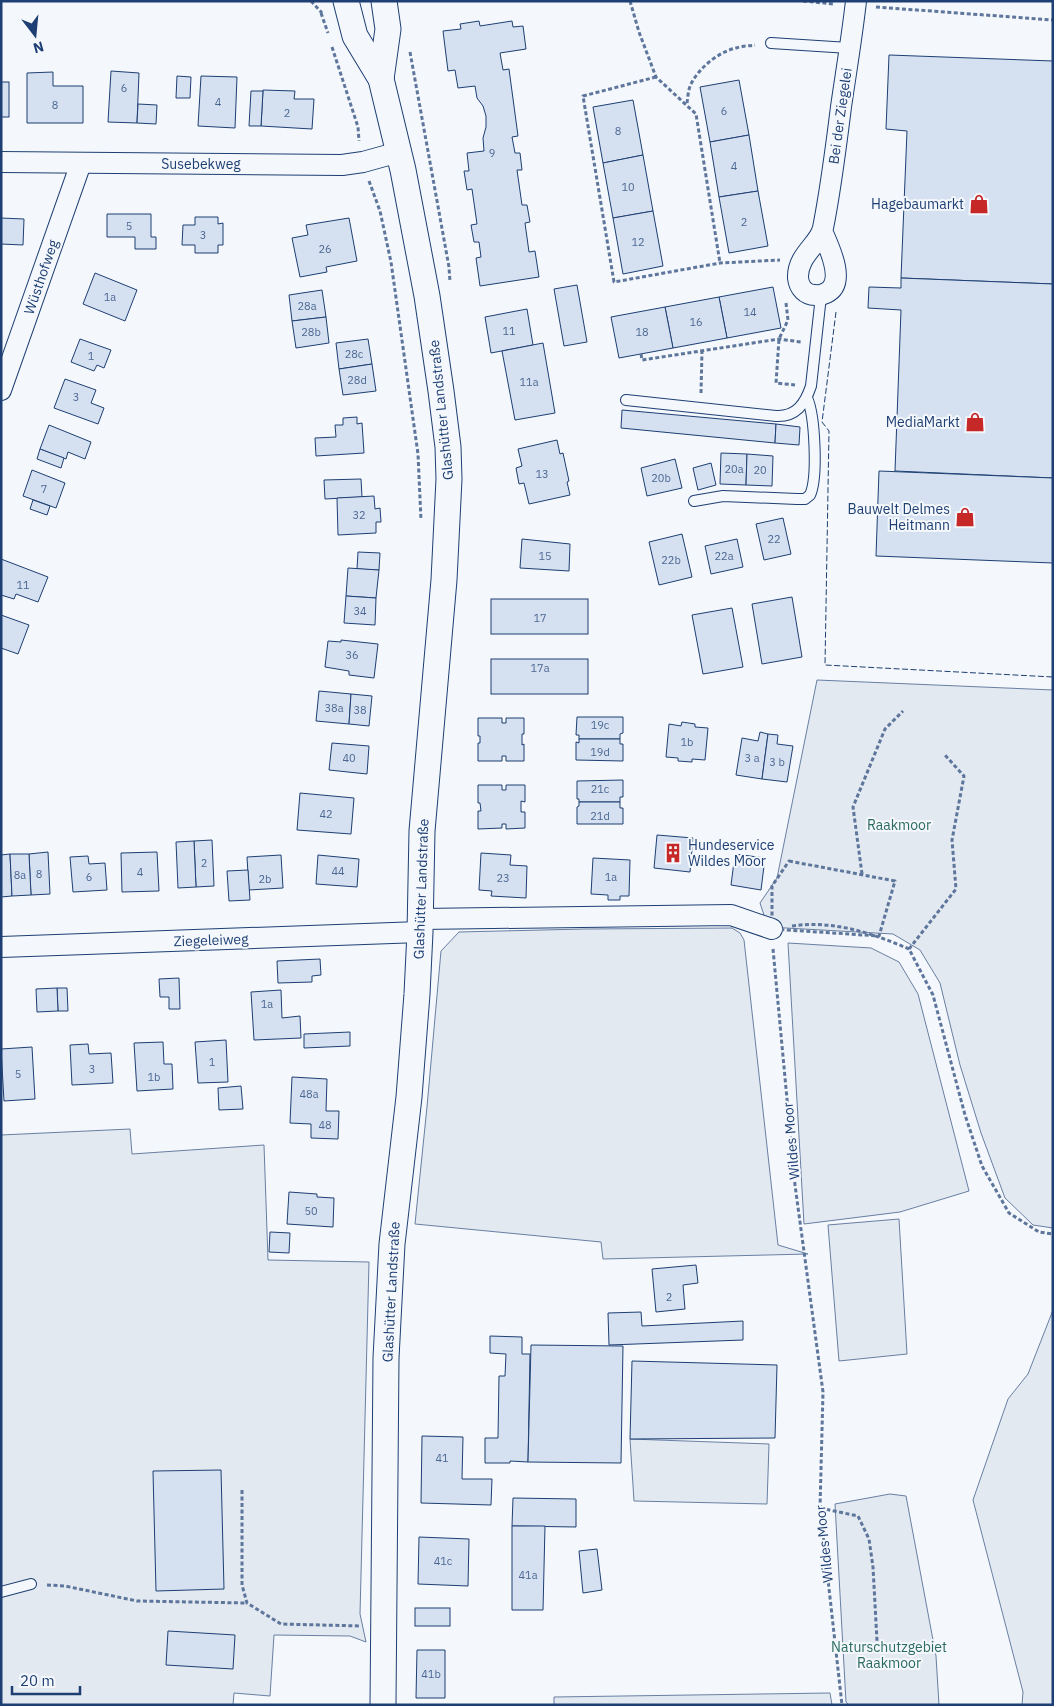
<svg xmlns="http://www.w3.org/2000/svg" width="1054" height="1706" font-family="'IBM Plex Sans',sans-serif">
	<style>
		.green { fill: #e3e9f0; stroke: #687fa3 }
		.building { fill: #d5e0f0; stroke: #1d3f73 }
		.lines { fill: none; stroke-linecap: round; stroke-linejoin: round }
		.service-casing { stroke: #1d3f73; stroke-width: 12 }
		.minor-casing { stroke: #1d3f73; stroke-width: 22 }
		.tertiary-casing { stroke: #1d3f73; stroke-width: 27 }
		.path { stroke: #5e769c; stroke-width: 3; stroke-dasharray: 4 2.5; stroke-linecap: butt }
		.service { stroke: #f4f7fb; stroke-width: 10 }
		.minor { stroke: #f4f7fb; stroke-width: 20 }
		.tertiary { stroke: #f4f7fb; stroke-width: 25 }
		.fence { stroke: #1d3f73; stroke-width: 1; stroke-dasharray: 6 2.5; stroke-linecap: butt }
		.labels { text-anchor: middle; stroke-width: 4; stroke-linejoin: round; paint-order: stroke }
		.number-label { font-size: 11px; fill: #4b6792 }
		.street-label { font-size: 14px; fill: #1d3f73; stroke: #f4f7fb }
		.poi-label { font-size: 14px; fill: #1d3f73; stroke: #f4f7fb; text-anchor: end }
		.park-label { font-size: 14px; fill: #2c6c60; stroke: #f4f7fb }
	</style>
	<rect width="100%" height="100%" fill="#f4f7fb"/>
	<g class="green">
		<path d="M817,680L1053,690V1228L1033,1225L1005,1198L981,1133L960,1065L940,983L920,950L893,934L768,927L760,903L777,878Z"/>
		<path d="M732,928L740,933L744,940L778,1245L808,1254L603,1259L601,1242L415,1224L427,1107L441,951L459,932L585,929Z"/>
		<path d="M788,943L871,948L899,962L918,994L969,1191L900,1212L804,1224Z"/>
		<path d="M130,1129L132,1154L264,1145L268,1260L369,1262L360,1614L366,1642L350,1636L274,1635L270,1696L234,1693L233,1705H1V1135Z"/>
		<path d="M899,1219L907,1354L839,1361L828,1225Z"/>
		<path d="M1053,1310V1705H1022L1023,1692L973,1500L1008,1399L1028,1374Z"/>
		<path d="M630,1439L769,1444L767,1504L634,1501Z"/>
		<path d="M890,1494L906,1496L936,1656L939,1705H849L846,1702L835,1504Z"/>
		<path d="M830,1693L832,1705H554V1697Z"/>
	</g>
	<g class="building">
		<path d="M479,21L480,26L512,21L513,27L523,26L526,49L500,53L503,70L509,69L518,136L512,137L515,153H520L522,170H517L522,205H527L530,222L525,223L529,252L535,251L539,277L480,286L476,258L481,257L479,242H474L471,225L477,224L472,189L467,190L464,171H469L467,153L484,151L483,138L486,127V116L483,106L477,98L475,86L458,88L455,70L448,71L443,31L461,29L460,24Z"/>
		<path d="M889,55L1053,61V284L901,278L907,131L886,129Z"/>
		<path d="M111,71L139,73L137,123L108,122Z"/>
		<path d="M53,72V86H83V123H27V73Z"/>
		<path d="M177,76L191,77L190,98H176Z"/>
		<path d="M201,76L237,77L235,128L198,126Z"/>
		<path d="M739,80L749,135L710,142L700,87Z"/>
		<rect x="1" y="82" width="8" height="35"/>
		<path d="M263,90L295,91L294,99H314L312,129L261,126Z"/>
		<path d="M251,91H263L261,126H249Z"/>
		<path d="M633,100L643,155L603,163L593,107Z"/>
		<path d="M138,104L157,105L156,124L137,123Z"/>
		<path d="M749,135L758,191L719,197L710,142Z"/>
		<path d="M643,155L653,211L613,218L603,163Z"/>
		<path d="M758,191L768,246L729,253L719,197Z"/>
		<path d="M653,211L663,266L623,274L613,218Z"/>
		<path d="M107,214H151V237H156V249H135V237H107Z"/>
		<path d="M195,217H218V224L223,223V245H218V253H195V245H182L183,225H195Z"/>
		<path d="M1,218L24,219L23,245L1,244Z"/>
		<path d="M349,218L357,261L326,267L327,272L300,277L292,238L308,235L306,225Z"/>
		<path d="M95,273L137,290L125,321L83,304Z"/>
		<path d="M901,278L1053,284V478L895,471L901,310L868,308L869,287L901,288Z"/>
		<path d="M577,285L587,342L564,346L554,289Z"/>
		<path d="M773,287L781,328L727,338L719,297Z"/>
		<path d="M322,290L326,317L292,321L289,295Z"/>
		<path d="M719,297L727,338L673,348L665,307Z"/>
		<path d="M665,307L673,348L619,358L611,317Z"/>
		<path d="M527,309L533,345L491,353L485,317Z"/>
		<path d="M326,317L329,343L296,348L292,321Z"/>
		<path d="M80,339L111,350L104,368L97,365L94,371L71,362Z"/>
		<path d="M368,339L372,364L339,369L336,343Z"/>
		<path d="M543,343L555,413L515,420L502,351Z"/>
		<path d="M372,364L376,391L343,395L339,369Z"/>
		<path d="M65,379L96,390L91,403L104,408L98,424L54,408Z"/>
		<path d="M622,410L776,424L775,443L621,428Z"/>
		<path d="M357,417V424L362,423L364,453L316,456L315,438L336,437L335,425H343V418Z"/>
		<path d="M776,424L800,427L799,445L775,443Z"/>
		<path d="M49,425L91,442L85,459L68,452L66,459L40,449Z"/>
		<path d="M557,440L560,454L563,453L569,481L567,482L570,495L529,504L524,483L519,484L516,468L522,466L518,449Z"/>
		<path d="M40,449L64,458L61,468L37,459Z"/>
		<path d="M721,453L747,454L746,485L720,484Z"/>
		<path d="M747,454L773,456L772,486L746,485Z"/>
		<path d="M675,459L682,488L647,496L641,468Z"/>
		<path d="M711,463L716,485L698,490L693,468Z"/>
		<path d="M32,470L65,483L56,508L23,496Z"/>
		<path d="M879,471L1053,478V563L876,556Z"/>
		<path d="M361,479L362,497L325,499L324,480Z"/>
		<path d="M374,496L375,509L380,508L381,522H376V533L338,535L337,498Z"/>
		<path d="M33,500L50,506L47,515L30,509Z"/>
		<path d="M783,518L791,554L764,560L756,524Z"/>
		<path d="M682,534L692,577L659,585L649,542Z"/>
		<path d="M522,539L570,544L569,571L520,568Z"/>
		<path d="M737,539L743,567L711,574L705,546Z"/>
		<path d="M358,552L380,553L379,570L357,569Z"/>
		<path d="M1,559L48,577L38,602L16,594L14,599L1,595Z"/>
		<path d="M348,568L379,570L376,598L346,596Z"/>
		<path d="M346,596L376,598L375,625L344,623Z"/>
		<path d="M792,597L802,657L762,664L752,604Z"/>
		<rect x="491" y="599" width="97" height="35"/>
		<path d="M732,608L743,667L703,674L692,615Z"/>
		<path d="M1,615L29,625L18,654L1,648Z"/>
		<path d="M341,640L378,644L374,678L349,675V671L325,667L328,641L341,642Z"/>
		<rect x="491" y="659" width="97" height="35"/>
		<path d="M319,691L351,694L349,724L316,721Z"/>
		<path d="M351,694L372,696L369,726L349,724Z"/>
		<path d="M577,717H623V733L620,734V739H579V735H576Z"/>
		<path d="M478,718H502V723H506V718H524V734H522V745L524,744V761H506V756H502V761H478V743H480V736H478Z"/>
		<path d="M682,722L695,724V727L708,728L705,760L692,759V762L678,761V758L666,757L669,724L681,726Z"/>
		<path d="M760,732L768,734L762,779L736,775L742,738L758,741Z"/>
		<path d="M768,734L778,735L777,744L793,746L787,782L762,779Z"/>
		<path d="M579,739H620V744H623V761L576,760V742L579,743Z"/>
		<path d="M332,743L369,746L367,774L329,770Z"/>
		<path d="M623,780V797H620V802H579V799H577V781Z"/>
		<path d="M478,785H502V790H506V785H525V802L521,801V812H525V828L506,829V824H502V828L478,829V811H481L480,803H478Z"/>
		<path d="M300,793L354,798L351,834L297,830Z"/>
		<path d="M579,802H620V808H623V824H577V807L579,806Z"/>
		<path d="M657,835L693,838L690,872L654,868Z"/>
		<path d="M212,840L214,886L196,887L194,841Z"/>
		<path d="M194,841L196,887L178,888L176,842Z"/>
		<path d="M48,852L50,894L31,895L29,854Z"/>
		<path d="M157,852L159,891L122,892L121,853Z"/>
		<path d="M481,853L511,855L510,865L527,866L526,898L491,896L492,891L479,890Z"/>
		<path d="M10,854L12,896L1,897V855Z"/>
		<path d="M10,854H29L31,895L12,896Z"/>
		<path d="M735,854L765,858L761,890L731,885Z"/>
		<path d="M281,855L283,888L249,890L247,857Z"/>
		<path d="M318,855L359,859L357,887L316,884Z"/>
		<path d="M88,856L89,864L105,863L107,890L73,892L70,857Z"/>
		<path d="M593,858L630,860L629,896H620V900H608V895L591,894Z"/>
		<path d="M248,870L250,900L229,901L227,871Z"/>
		<path d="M320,959L321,975L312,976V982L278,983L277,961Z"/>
		<path d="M179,978L180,1009H169V997H160L159,979Z"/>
		<path d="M57,988H67L68,1011H58Z"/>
		<path d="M57,988L58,1011L37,1012L36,989Z"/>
		<path d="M281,990L282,1018L300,1016L301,1038L254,1040L251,992Z"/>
		<path d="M350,1032V1046L304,1048V1034Z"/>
		<path d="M226,1040L228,1082L198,1083L195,1042Z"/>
		<path d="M163,1042L164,1064H172L173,1089L137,1091L134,1043Z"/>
		<path d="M88,1044L89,1054L111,1053L113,1083L72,1085L70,1045Z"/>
		<path d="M32,1047L35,1099L4,1101L1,1049Z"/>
		<path d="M292,1077L327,1079L326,1111H339L338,1139L311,1138V1124L290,1123Z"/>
		<path d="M241,1086L243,1109L219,1110L218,1088Z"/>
		<path d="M289,1192L317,1194V1197L334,1198L333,1227L287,1224Z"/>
		<path d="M270,1232L290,1233L289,1253L269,1252Z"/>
		<path d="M696,1265L698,1283L683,1285L685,1309L656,1312L652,1269Z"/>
		<path d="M641,1312L642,1326L743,1321V1340L609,1345L608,1313Z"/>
		<path d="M490,1336L522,1337V1354H530L528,1462L510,1461V1463H485V1438H498L499,1376H505L506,1354L490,1353Z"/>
		<path d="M531,1345L623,1346L621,1463L528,1462Z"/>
		<path d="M632,1361L777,1365L775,1438L630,1439Z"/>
		<path d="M422,1436L463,1437L462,1479H492L491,1505L421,1503Z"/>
		<path d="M221,1470L224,1589L156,1591L153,1471Z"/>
		<path d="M513,1498L576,1499V1527L512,1526Z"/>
		<path d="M512,1526H545L543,1610H512Z"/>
		<path d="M419,1537L469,1539L468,1586L418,1584Z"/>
		<path d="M597,1549L602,1590L583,1593L579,1551Z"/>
		<rect x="415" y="1608" width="35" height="18"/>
		<path d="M168,1631L235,1635L233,1669L166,1665Z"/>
		<path d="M417,1650H445V1698H416Z"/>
	</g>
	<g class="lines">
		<defs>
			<g id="service">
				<path d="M771,43L849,48"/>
				<path d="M626,400L776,416C796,417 805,404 811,386L821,296"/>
				<path d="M694,501L723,496L797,499H805L810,495C818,478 815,415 807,398"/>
				<path d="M1,1592L31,1584"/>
			</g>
			<g id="minor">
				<path d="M1,162L342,165L363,162L399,152"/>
				<path d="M822,231C829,247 847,283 826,293C822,295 819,296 815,295C806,295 799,288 798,278C797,255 820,244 823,228C831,188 836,147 841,107C846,72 852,37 856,1"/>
				<path d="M1,390L81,163"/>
				<path d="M421,919L731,915L772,929"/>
				<path d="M1,947L420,932"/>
			</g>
			<g id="tertiary">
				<path d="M346,1L355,36L381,79L403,170L427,296L441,391L448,447L449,479L444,580L422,831L420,932L417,994L409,1097L392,1244L386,1358L383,1705"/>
				<path d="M381,79L388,29L384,1"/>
			</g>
		</defs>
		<use href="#service" class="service-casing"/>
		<use href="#minor" class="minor-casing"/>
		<use href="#tertiary" class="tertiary-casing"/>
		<g class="path">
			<path d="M311,1L322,13"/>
			<path d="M630,1L639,32L656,77L696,114L720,263"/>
			<path d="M803,1L834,4"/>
			<path d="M876,7L1053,20"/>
			<path d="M321,13L328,33"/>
			<path d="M332,47L358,127L359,141"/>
			<path d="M410,52L449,267L450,282"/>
			<path d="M656,77L583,96L614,282L720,263L780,260"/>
			<path d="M687,103C688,97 688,90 691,84C699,68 718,52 736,48C742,46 749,46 755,45"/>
			<path d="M369,181L380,211L391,262L418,454L421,520"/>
			<path d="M786,303L788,320L779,339L776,383L795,385"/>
			<path d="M641,354L642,360L779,339L801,342"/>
			<path d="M701,393L702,351"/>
			<path d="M789,861L895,881L879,936L772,929V886Z"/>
			<path d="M862,874L853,807L885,729L903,711"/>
			<path d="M792,926C833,920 872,933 909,949L933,995L965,1115L982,1166L1009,1213L1039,1232L1053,1234"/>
			<path d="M773,949L795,1185L823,1392L820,1508L842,1705"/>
			<path d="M909,949L956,889L952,840L964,776L944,754"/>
			<path d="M242,1490V1585L247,1603L281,1624L361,1626"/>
			<path d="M820,1508L858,1516L869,1539L873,1567L877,1641"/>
			<path d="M47,1585L65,1586L137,1601L247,1603"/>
		</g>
		<use href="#service" class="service"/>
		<use href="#minor" class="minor"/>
		<use href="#tertiary" class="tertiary"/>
		<path class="fence" d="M836,312L822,422L829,431L825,665L1053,677"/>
	</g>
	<defs>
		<symbol id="shop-bare" viewBox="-9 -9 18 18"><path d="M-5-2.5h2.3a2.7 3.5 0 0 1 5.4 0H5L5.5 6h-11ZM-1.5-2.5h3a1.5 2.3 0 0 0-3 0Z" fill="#c62828" stroke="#f4f7fb" stroke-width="2.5" paint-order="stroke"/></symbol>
		<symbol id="building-bare" viewBox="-9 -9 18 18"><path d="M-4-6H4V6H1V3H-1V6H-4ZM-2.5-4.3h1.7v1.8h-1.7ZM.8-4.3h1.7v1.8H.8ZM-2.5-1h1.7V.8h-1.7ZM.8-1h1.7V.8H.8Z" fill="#c62828" stroke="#f4f7fb" stroke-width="2.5" paint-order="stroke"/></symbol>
	</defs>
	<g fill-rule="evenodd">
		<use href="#shop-bare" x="965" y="190" width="28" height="28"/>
		<use href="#shop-bare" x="961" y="408" width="28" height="28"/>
		<use href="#shop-bare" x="951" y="503" width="28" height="28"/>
		<use href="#building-bare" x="659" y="839" width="28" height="28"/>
	</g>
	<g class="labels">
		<g class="number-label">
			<text x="124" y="92">6</text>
			<text x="218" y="106">4</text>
			<text x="55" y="109">8</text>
			<text x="724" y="115">6</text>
			<text x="287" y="117">2</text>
			<text x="618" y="135">8</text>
			<text x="492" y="157">9</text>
			<text x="734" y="170">4</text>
			<text x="628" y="191">10</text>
			<text x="744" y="226">2</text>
			<text x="129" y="230">5</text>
			<text x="203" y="239">3</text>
			<text x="638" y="246">12</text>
			<text x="325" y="253">26</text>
			<text x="110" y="301">1a</text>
			<text x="307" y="310">28a</text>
			<text x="750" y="316">14</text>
			<text x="696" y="326">16</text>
			<text x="509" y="335">11</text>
			<text x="311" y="336">28b</text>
			<text x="642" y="336">18</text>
			<text x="354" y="358">28c</text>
			<text x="91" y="360">1</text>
			<text x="357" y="384">28d</text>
			<text x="529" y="386">11a</text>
			<text x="76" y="401">3</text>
			<text x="734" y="473">20a</text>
			<text x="760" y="474">20</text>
			<text x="542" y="478">13</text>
			<text x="661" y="482">20b</text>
			<text x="44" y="493">7</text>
			<text x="359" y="519">32</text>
			<text x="774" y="543">22</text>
			<text x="545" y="560">15</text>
			<text x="724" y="560">22a</text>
			<text x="671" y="564">22b</text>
			<text x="23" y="589">11</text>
			<text x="360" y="615">34</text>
			<text x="540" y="622">17</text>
			<text x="352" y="659">36</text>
			<text x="540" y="672">17a</text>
			<text x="334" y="712">38a</text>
			<text x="360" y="714">38</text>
			<text x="600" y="729">19c</text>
			<text x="687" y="746">1b</text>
			<text x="600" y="756">19d</text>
			<text x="349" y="762">40</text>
			<text x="752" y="762">3 a</text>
			<text x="777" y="766">3 b</text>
			<text x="600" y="793">21c</text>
			<text x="326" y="818">42</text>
			<text x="600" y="820">21d</text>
			<text x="204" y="867">2</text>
			<text x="338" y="875">44</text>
			<text x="140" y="876">4</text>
			<text x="39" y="878">8</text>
			<text x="20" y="879">8a</text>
			<text x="89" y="881">6</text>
			<text x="611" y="881">1a</text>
			<text x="503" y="882">23</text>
			<text x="265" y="883">2b</text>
			<text x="267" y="1008">1a</text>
			<text x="212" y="1066">1</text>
			<text x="92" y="1073">3</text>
			<text x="18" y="1078">5</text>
			<text x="154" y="1081">1b</text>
			<text x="309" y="1098">48a</text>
			<text x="325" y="1129">48</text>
			<text x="311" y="1215">50</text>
			<text x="669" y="1301">2</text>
			<text x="442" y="1462">41</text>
			<text x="443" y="1565">41c</text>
			<text x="528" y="1579">41a</text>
			<text x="431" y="1678">41b</text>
		</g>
		<g class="street-label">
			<text transform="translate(840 116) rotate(-82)" y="5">Bei der Ziegelei</text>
			<text x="201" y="169">Susebekweg</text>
			<text transform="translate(41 277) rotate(-71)" y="5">Wüsthofweg</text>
			<text transform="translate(441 410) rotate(-96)" y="5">Glashütter Landstraße</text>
			<text transform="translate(421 889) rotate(-88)" y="5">Glashütter Landstraße</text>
			<text transform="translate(211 940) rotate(-2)" y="5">Ziegeleiweg</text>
			<text transform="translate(791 1141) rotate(-95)" y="5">Wildes Moor</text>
			<text transform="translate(391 1292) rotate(-87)" y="5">Glashütter Landstraße</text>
			<text transform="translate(824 1544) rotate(-96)" y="5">Wildes Moor</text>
		</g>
		<g class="poi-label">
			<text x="964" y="209">Hagebaumarkt</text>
			<text x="960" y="427">MediaMarkt</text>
			<text x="950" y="514">Bauwelt Delmes<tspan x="950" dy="16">Heitmann</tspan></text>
			<text x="688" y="850" text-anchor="start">Hundeservice<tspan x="688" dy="16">Wildes Moor</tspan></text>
		</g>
		<g class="park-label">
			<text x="899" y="830">Raakmoor</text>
			<text x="889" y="1652">Naturschutzgebiet<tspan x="889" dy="16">Raakmoor</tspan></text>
		</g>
	</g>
	<rect width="1054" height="1706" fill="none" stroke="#1d3f73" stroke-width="5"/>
	<g transform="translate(35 35) rotate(164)" stroke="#f4f7fb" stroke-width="4" paint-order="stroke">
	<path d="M0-4L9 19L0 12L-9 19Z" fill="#1d3f73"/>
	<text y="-8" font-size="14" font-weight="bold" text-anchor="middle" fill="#1d3f73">N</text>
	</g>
	<path d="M12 1686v8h68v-8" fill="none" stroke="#1d3f73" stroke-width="2.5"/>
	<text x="20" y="1686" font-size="15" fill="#1d3f73" stroke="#f4f7fb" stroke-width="4" paint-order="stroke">20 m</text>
</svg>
